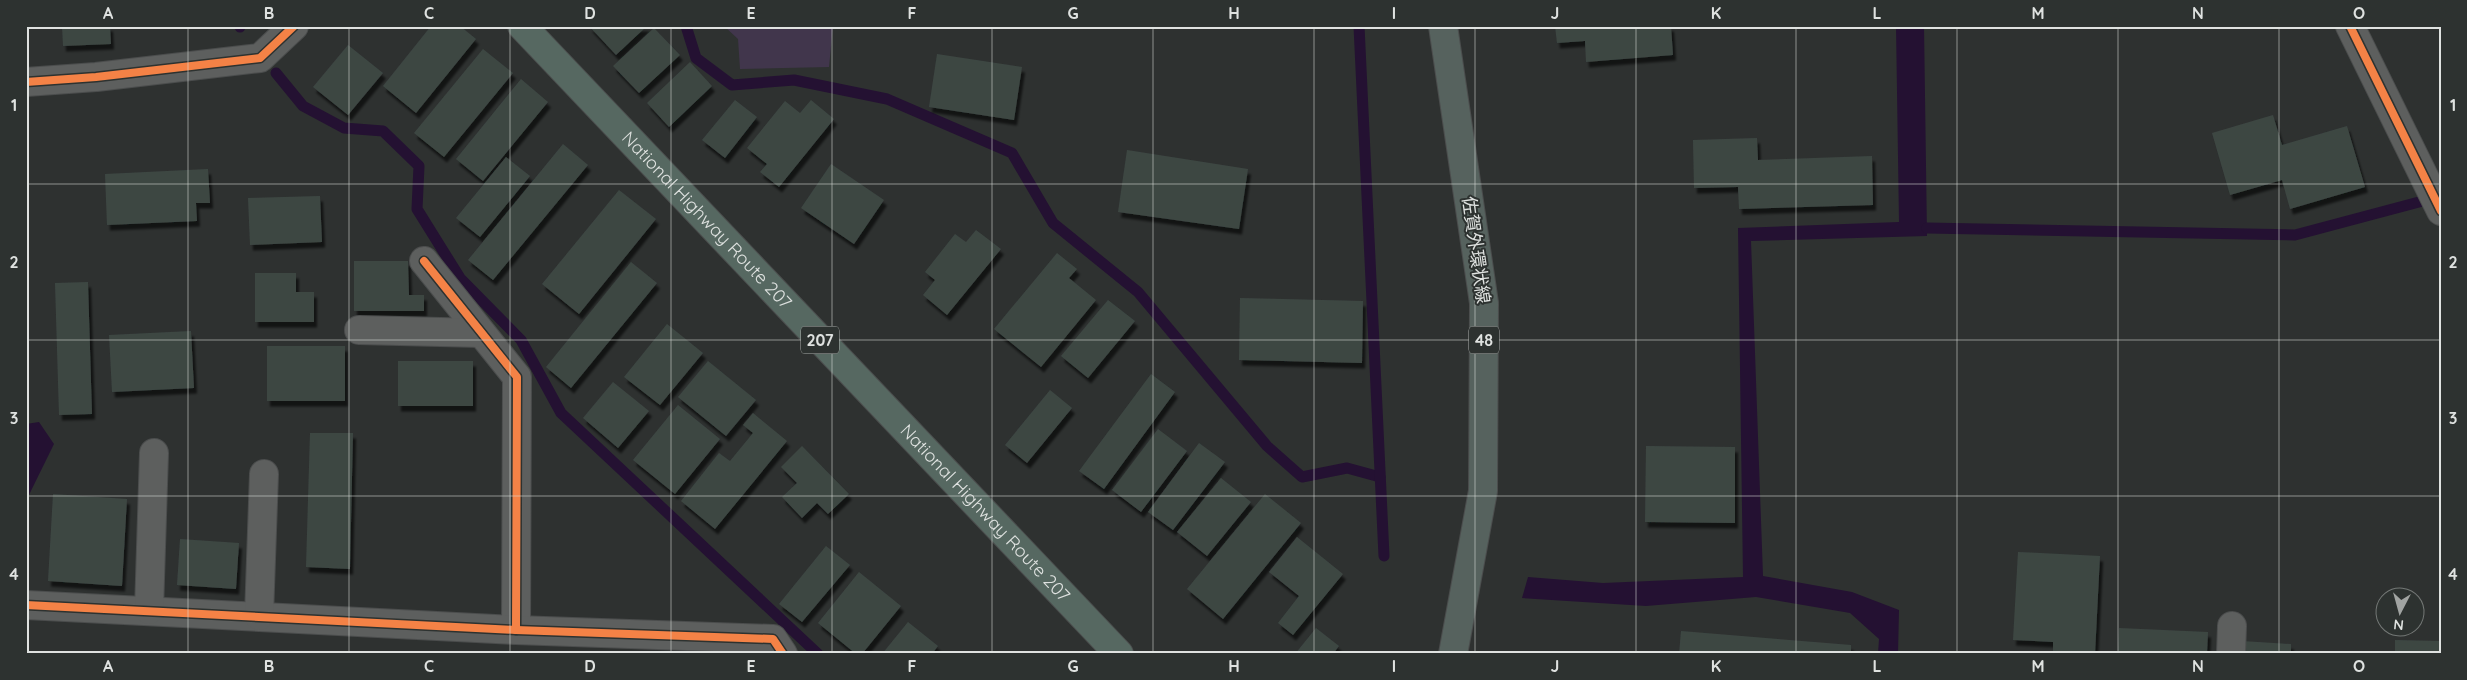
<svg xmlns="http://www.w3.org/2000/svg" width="2467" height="680" font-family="Quicksand,'Noto Sans JP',sans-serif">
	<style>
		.green { fill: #41364c }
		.water { fill: #241132 }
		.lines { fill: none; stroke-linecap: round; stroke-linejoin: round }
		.stream { stroke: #241132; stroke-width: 11 }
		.building { fill: #3d4743; filter: url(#shadow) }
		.street-casing { stroke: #4b4d4d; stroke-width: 30 }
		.primary-casing { stroke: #4b4d4d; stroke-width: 30 }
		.highway-casing { stroke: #4b4d4d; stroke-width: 30 }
		.street { stroke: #5d5f5e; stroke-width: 28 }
		.primary { stroke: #56625e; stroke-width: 28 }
		.highway { stroke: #566861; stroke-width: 28 }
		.cycleway-casing { stroke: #2d3230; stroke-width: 11 }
		.cycleway { stroke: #f48246; stroke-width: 8 }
		.grid { fill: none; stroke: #dfe2e0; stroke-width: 1; stroke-opacity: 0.55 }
		.labels { text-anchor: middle; stroke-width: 4; stroke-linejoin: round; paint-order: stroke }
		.shield { fill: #2d3230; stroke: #aaadab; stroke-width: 1 }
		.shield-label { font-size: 16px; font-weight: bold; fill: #dfe2e0 }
		.street-label { font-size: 18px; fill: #dfe2e0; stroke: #2d3230 }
		.neatline { fill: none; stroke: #dfe2e0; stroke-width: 2 }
		.grid-label { font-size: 16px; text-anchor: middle; font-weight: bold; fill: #dfe2e0 }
	</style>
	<defs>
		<filter id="shadow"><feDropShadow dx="3" dy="5.5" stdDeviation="1" flood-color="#0009"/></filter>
	</defs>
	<rect width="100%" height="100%" fill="#2e3130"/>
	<path class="green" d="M724,26H833L829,67L740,69L738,39Z"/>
	<g class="water">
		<path d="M1896,26H1924L1927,236L1751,241L1763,576L1852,592L1899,610L1898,654H1878L1879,639L1850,613L1756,597L1646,606L1522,598L1528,577L1603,583L1743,577L1738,228L1899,222Z"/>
		<path d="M39,422L54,444L26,501V424Z"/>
	</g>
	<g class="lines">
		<g class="stream">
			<path d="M240,26V27"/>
			<path d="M686,26L696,58L732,85L794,80L887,99L1012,153L1053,223L1138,292L1267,446L1302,477L1347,468L1380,477"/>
			<path d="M1359,26L1384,556"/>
			<path d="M276,73L303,106L344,128L383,131L419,166L417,209L460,278L521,340L561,413L818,654"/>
			<path d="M1927,228L2295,235L2434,198"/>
		</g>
	</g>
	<g class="building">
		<path d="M62,26H110L111,44L63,46Z"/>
		<path d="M431,26H460L476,39L416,113L383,86Z"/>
		<path d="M589,26H647L616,55Z"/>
		<path d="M1555,26H1671L1673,55L1586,62L1585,41L1557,43Z"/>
		<path d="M654,28L680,55L639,93L613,66Z"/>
		<path d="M348,45L383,73L348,115L313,87Z"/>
		<path d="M483,49L513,73L444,157L414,133Z"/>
		<path d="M937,54L1022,67L1014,120L929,107Z"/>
		<path d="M690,62L712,86L669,127L647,103Z"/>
		<path d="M521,79L548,102L483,181L456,159Z"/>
		<path d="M735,100L757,117L725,158L702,140Z"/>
		<path d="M811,100L834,119L779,187L760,172L767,164L747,148L785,101L800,113Z"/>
		<path d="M2273,115L2282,145L2347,126L2365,187L2290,209L2282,180L2230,195L2212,133Z"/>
		<path d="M1757,138L1758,160L1872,156L1873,205L1739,209L1738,187L1694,188L1693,140Z"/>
		<path d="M563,144L588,165L493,280L468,260Z"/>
		<path d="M1127,150L1248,169L1239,229L1118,212Z"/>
		<path d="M506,157L530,176L480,237L456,218Z"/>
		<path d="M831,164L884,200L854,244L801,208Z"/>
		<path d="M208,169L210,203H196L197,221L107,225L105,174Z"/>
		<path d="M619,190L656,219L579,314L542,284Z"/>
		<path d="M320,196L322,242L250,245L248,198Z"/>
		<path d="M976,230L1001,249L947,315L923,295L935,280L925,272L955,234L966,242Z"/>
		<path d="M1057,253L1077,269L1069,278L1096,300L1041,367L994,329Z"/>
		<path d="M354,261H408L409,295H424V311H354Z"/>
		<path d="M631,262L657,283L571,388L546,367Z"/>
		<path d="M255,273H296V292H314V322H255Z"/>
		<path d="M88,282L92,414L59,415L55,283Z"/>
		<path d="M1240,298L1363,301L1362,363L1239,360Z"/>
		<path d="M1108,300L1135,321L1088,378L1061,356Z"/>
		<path d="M667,324L703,353L660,405L624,377Z"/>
		<path d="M191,331L194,388L112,392L109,335Z"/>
		<rect x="267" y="346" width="78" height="55"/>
		<rect x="398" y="361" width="75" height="45"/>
		<path d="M708,361L756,400L726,436L678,397Z"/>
		<path d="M1151,374L1175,392L1104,489L1079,471Z"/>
		<path d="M613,382L649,411L618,448L583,418Z"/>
		<path d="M1050,390L1072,408L1027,463L1005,445Z"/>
		<path d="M678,405L720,439L675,494L633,460Z"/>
		<path d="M753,413L787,441L715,529L681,501L719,453L730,461L753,433L743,425Z"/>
		<path d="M1158,429L1187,451L1141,512L1112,490Z"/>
		<path d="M310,433H353L350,569L306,567Z"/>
		<path d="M1199,443L1225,462L1173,530L1148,512Z"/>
		<path d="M802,446L849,494L828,514L817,503L802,518L782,497L797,483L781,467Z"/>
		<path d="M1646,446L1735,447V523L1645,522Z"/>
		<path d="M1221,478L1251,502L1207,556L1177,532Z"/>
		<path d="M53,494L127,499L122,586L48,581Z"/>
		<path d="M1265,494L1301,523L1223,619L1187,589Z"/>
		<path d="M1297,537L1343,574L1293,635L1278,623L1299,596L1269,572Z"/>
		<path d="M180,539L239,543L236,589L177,585Z"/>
		<path d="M826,546L850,565L802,622L779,604Z"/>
		<path d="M2018,552L2100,556L2095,654L2053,653V642L2013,640Z"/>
		<path d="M859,572L901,606L862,654H856L818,623Z"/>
		<path d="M908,622L938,646L932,654H882Z"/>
		<path d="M1316,628L1339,646L1333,654H1295Z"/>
		<path d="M2119,628L2208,632L2207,654H2118Z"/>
		<path d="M1681,631L1851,645V654H1679Z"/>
		<path d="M2395,640L2441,641V654H2395Z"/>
		<path d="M2242,641L2291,644V654H2241Z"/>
	</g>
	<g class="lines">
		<defs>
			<g id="street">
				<path d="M2350,26L2441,211"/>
				<path d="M26,82L96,77L260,58L294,26"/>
				<path d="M424,261L517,377L516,630"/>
				<path d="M359,330L481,333"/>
				<path d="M26,605L516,630L773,639L783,654"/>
				<path d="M149,610L154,453"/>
				<path d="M259,616L264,474"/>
				<path d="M2231,654L2232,626"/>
			</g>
			<path id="primary" d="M1443,26L1484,303L1483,491L1453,654"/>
			<g id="highway">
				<path id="s1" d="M522,26L1119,654"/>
			</g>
		</defs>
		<use href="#street" class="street-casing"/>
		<use href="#primary" class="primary-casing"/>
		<use href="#highway" class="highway-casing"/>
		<use href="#street" class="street"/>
		<use href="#primary" class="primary"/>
		<use href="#highway" class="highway"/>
		<defs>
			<g id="cycleway">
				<path d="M2350,26L2441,211"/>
				<path d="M26,82L96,77L260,58L294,26"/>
				<path d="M424,261L517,377L516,630"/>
				<path d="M26,605L516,630L773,639L783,654"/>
			</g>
		</defs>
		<use href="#cycleway" class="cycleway-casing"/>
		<use href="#cycleway" class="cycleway"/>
	</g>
	<path class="grid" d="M188,26V654M349,26V654M510,26V654M671,26V654M832,26V654M992,26V654M1153,26V654M1314,26V654M1475,26V654M1636,26V654M1796,26V654M1957,26V654M2118,26V654M2279,26V654M26,184H2441M26,340H2441M26,496H2441"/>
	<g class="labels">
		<g class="shield">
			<rect x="801" y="326.5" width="38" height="27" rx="4"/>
			<rect x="1469" y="326.5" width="30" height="27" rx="4"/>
		</g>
		<g class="shield-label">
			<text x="820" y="346">207</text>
			<text x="1484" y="346">48</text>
		</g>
		<g class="street-label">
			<text dy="6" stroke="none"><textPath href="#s1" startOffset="268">National Highway Route 207</textPath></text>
			<text transform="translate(1476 250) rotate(82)" y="6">佐賀外環状線</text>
			<text dy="6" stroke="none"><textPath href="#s1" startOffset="672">National Highway Route 207</textPath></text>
		</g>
	</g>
	<rect width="2467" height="680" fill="none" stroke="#2d3230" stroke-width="55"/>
	<g transform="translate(2400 612) rotate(186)"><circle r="24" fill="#2d3230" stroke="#747876"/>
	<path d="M0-4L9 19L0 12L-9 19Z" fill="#a1a4a2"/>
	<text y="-8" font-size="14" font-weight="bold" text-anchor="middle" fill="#dfe2e0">N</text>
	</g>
	<rect x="28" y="28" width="2412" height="624" class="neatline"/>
	<g class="grid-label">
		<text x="108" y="19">A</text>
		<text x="269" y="19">B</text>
		<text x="429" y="19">C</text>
		<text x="590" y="19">D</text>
		<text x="751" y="19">E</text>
		<text x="912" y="19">F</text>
		<text x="1073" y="19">G</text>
		<text x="1234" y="19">H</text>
		<text x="1394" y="19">I</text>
		<text x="1555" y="19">J</text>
		<text x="1716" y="19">K</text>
		<text x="1877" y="19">L</text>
		<text x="2038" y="19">M</text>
		<text x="2198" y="19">N</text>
		<text x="2359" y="19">O</text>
		<text x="14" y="111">1</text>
		<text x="2453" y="111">1</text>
		<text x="14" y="268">2</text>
		<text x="2453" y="268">2</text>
		<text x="14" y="424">3</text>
		<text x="2453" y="424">3</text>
		<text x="14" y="580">4</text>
		<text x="2453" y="580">4</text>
		<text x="108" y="672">A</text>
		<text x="269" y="672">B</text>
		<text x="429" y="672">C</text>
		<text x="590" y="672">D</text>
		<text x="751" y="672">E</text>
		<text x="912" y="672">F</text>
		<text x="1073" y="672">G</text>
		<text x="1234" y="672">H</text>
		<text x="1394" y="672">I</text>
		<text x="1555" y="672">J</text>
		<text x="1716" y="672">K</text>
		<text x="1877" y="672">L</text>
		<text x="2038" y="672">M</text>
		<text x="2198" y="672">N</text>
		<text x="2359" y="672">O</text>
	</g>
</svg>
